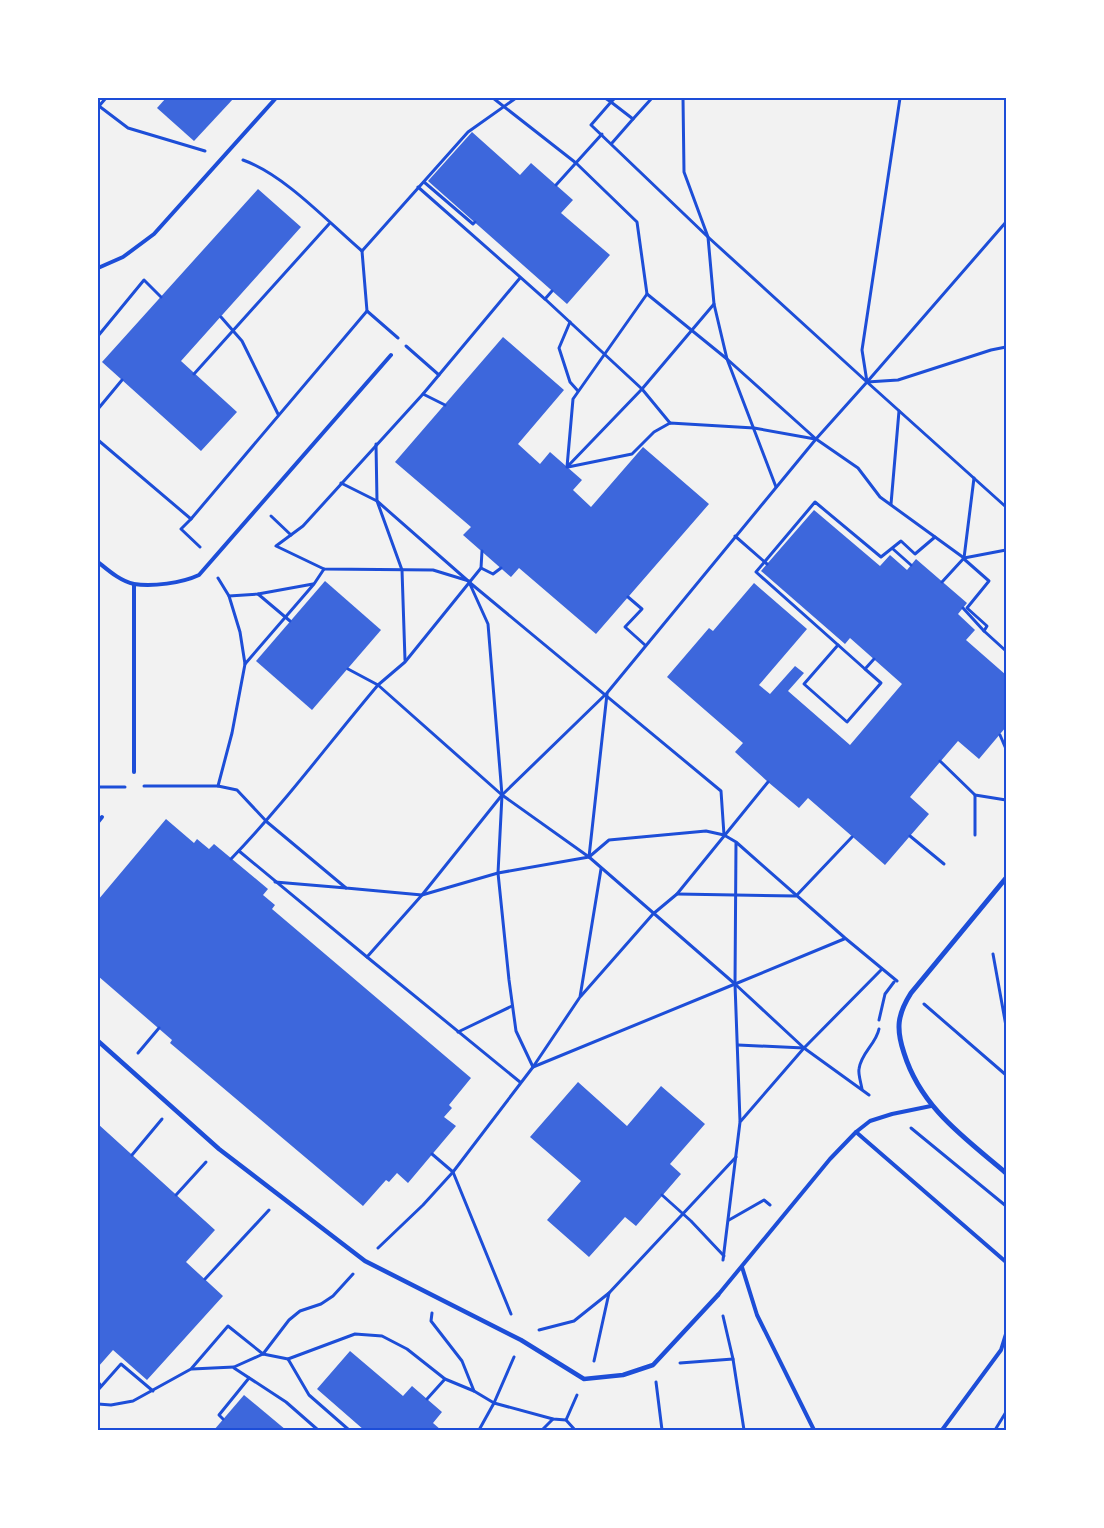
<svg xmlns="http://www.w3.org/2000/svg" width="1104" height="1528" font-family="Merriweather,serif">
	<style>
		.building { fill: #3d67dc }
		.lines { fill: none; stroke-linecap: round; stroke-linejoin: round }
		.path { stroke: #1d4ed8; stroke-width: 3 }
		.service { stroke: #1d4ed8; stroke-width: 4 }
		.pedestrian { stroke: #1d4ed8; stroke-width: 4.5 }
		.minor { stroke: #1d4ed8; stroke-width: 5 }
		.neatline { fill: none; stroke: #1d4ed8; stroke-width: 2 }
	</style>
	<rect width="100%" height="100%" fill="#f2f2f2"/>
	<g class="building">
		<path d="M166,98H234L194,141L157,108Z"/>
		<path d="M472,132L520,175L531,163L573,200L561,213L610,255L567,304L428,181Z"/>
		<path d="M258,189L301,227L181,361L237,412L201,451L102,362Z"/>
		<path d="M503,337L564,390L518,444L540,464L550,452L582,480L573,490L591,507L643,447L709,504L596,634L519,568L511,577L463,535L471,527L395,462Z"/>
		<path d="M814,510L880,566L890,555L907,570L916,559L967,603L958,614L975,630L966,640L1006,675V727L979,759L958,741L910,797L929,814L885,865L808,798L799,808L768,782L735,752L743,743L667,677L709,628L713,631L754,583L807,629L759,685L770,694L795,666L804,673L788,691L850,745L902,684L850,638L845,644L761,571Z"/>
		<path d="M325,581L381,630L312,710L256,661Z"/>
		<path d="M166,819L194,843L197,839L209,849L214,844L268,889L263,895L275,905L272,909L471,1078L449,1105L452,1108L444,1117L456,1126L408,1183L397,1173L389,1182L386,1180L363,1206L170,1043L172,1040L98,976V900Z"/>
		<path d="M578,1082L627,1126L661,1086L705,1124L670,1164L681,1174L636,1226L625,1217L589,1257L547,1220L581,1181L530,1137Z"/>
		<path d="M98,1124L215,1230L186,1262L223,1296L147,1380L113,1350L98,1367Z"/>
		<path d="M350,1351L403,1396L412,1386L442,1412L433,1423L441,1430H364L317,1389Z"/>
		<path d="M244,1395L286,1430H214Z"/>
	</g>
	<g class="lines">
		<g class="path">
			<path d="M106,98L99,106L128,128L205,151"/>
			<path d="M493,98L576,163L637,222L647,294L573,399L567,467L642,389L714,304"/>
			<path d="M605,98L611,102L615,98"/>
			<path d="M683,98L684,172L708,237L714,304L727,359L776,487"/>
			<path d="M900,98L862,350L867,382L1006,507"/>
			<path d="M633,119L652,98"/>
			<path d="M612,143L633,119L611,102L591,125L708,237L867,382L1006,222"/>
			<path d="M243,160C285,175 328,222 362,251L468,132L516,98"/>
			<path d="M424,182L473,224L475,222"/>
			<path d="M556,185L602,134"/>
			<path d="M418,187L545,299L642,389L670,423"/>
			<path d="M362,251L367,311L398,338"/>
			<path d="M647,294L727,359L816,439L858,468L880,497L964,558L1006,550"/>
			<path d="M545,299L552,291"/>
			<path d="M221,317L242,341L278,414"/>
			<path d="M570,322L559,348L570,382L578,391"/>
			<path d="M98,336L144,280L161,297"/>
			<path d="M406,346L439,375"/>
			<path d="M194,374L329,224"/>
			<path d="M423,394L445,405"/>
			<path d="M98,409L122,380"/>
			<path d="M98,440L191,519L181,529L200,547"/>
			<path d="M376,444L377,501L467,580"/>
			<path d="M568,467L632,454L654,432L670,423L754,428L815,439"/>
			<path d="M341,483L377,501L402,570L405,660"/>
			<path d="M891,504L899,411"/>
			<path d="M271,516L291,535"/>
			<path d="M191,519L367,311"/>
			<path d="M735,536L767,564"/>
			<path d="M893,549L911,565"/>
			<path d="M482,551L481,568L405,662L378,685L502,795L607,693L816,439L867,382L898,380L991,350L1006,347"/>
			<path d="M964,559L989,581L967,608L987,626L984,631L1006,651"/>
			<path d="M481,568L493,574L501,568"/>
			<path d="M469,581L433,570L324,569L276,546L303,526L423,394L520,278"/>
			<path d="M942,582L964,558L974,478"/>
			<path d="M258,594L290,621"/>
			<path d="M229,596L258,594L313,584"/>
			<path d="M628,597L642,609L625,627L645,645"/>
			<path d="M963,608L984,631"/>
			<path d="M838,645L804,684L847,722L881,683L865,669"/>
			<path d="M874,659L865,669L756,572L815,502L881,557L901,541L915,554L935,537"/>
			<path d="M245,664L314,584L324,569"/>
			<path d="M1000,735L1006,749"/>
			<path d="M940,761L975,795L1006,800"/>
			<path d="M144,786H218L232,733L245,664L240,632L229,596L218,578"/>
			<path d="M218,786L237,790L267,822L346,888L422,895L498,873L589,857L609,840L706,831L724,835"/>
			<path d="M98,787H125"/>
			<path d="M975,835V795"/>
			<path d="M910,836L944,864"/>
			<path d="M736,842L735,984L533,1067L516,1031L509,980L498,873L502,795L488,624L469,582L721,791L724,835L736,842L845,938L897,981"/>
			<path d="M239,851L367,957"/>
			<path d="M589,857L607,694"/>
			<path d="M231,859C284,804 329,743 378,685L348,669"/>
			<path d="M275,882L346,888"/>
			<path d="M677,894L796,896L852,837"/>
			<path d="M993,954L1006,1026"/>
			<path d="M581,996L653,914L677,894L768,782"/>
			<path d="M924,1004L1006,1075"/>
			<path d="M879,1020L885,994L894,982"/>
			<path d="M458,1032L512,1006"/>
			<path d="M738,1045L804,1048L869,1095"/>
			<path d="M804,1048L882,969"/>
			<path d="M138,1053L159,1028"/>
			<path d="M520,1082L367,957L422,895L502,795L589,857L735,984L804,1048L740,1122L723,1260"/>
			<path d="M862,1089C861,1083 858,1074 859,1069C861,1053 876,1044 879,1029"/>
			<path d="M740,1121L735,984L844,939"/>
			<path d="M911,1128L1006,1206"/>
			<path d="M432,1154L453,1172L511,1314"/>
			<path d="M132,1155L162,1119"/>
			<path d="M176,1195L206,1162"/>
			<path d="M662,1195L691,1221L724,1256"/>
			<path d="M729,1220L764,1200L770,1205"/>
			<path d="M378,1248L423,1205L453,1172L533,1067L580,997L601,869"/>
			<path d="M205,1279L269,1210"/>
			<path d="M432,1313L431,1321L462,1361L474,1391L494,1403L514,1357"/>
			<path d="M723,1316L733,1359L744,1430"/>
			<path d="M539,1330L574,1321L609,1293"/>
			<path d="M288,1359L309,1395L349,1430"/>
			<path d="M594,1361L609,1293L736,1157"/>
			<path d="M680,1363L733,1359"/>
			<path d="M234,1368L286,1402L318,1430"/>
			<path d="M192,1369L234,1367L263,1354L288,1359L355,1334L382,1336L407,1349L445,1379L474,1391"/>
			<path d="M98,1382L101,1386"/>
			<path d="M656,1382L662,1430"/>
			<path d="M98,1390L121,1364L153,1391"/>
			<path d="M427,1399L445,1379"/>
			<path d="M98,1404L111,1405L133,1401L191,1369L228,1326L263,1354L289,1320L300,1311L321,1304L333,1296L353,1274"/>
			<path d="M223,1419L219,1415L249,1378"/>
			<path d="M566,1420L577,1395"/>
			<path d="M479,1430L494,1403L553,1419L566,1420L575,1430"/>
			<path d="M542,1430L553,1419"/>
			<path d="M995,1430L1006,1412"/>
		</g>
		<g class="service">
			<path d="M98,268L123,257L154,234L276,98"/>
			<path d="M98,562C108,570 120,581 134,584C152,587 182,583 199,575L391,355"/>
			<path d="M134,772V584"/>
			<path d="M98,822L102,817"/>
			<path d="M856,1132L1006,1262"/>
			<path d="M742,1267L757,1315L814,1430"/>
			<path d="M718,1295L830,1159L856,1132L870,1121L892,1114L931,1106"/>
			<path d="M942,1430L1001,1350L1006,1334"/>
		</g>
		<path class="pedestrian" d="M98,1041L219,1149L365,1261L521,1340L584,1379L623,1375L653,1365L718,1295"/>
		<path class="minor" d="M1006,878L911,993C897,1015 896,1029 904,1053C921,1108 965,1138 1006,1173"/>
	</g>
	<rect width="1104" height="1528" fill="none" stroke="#ffffff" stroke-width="198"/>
	<rect x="99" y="99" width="906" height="1330" class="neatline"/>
</svg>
